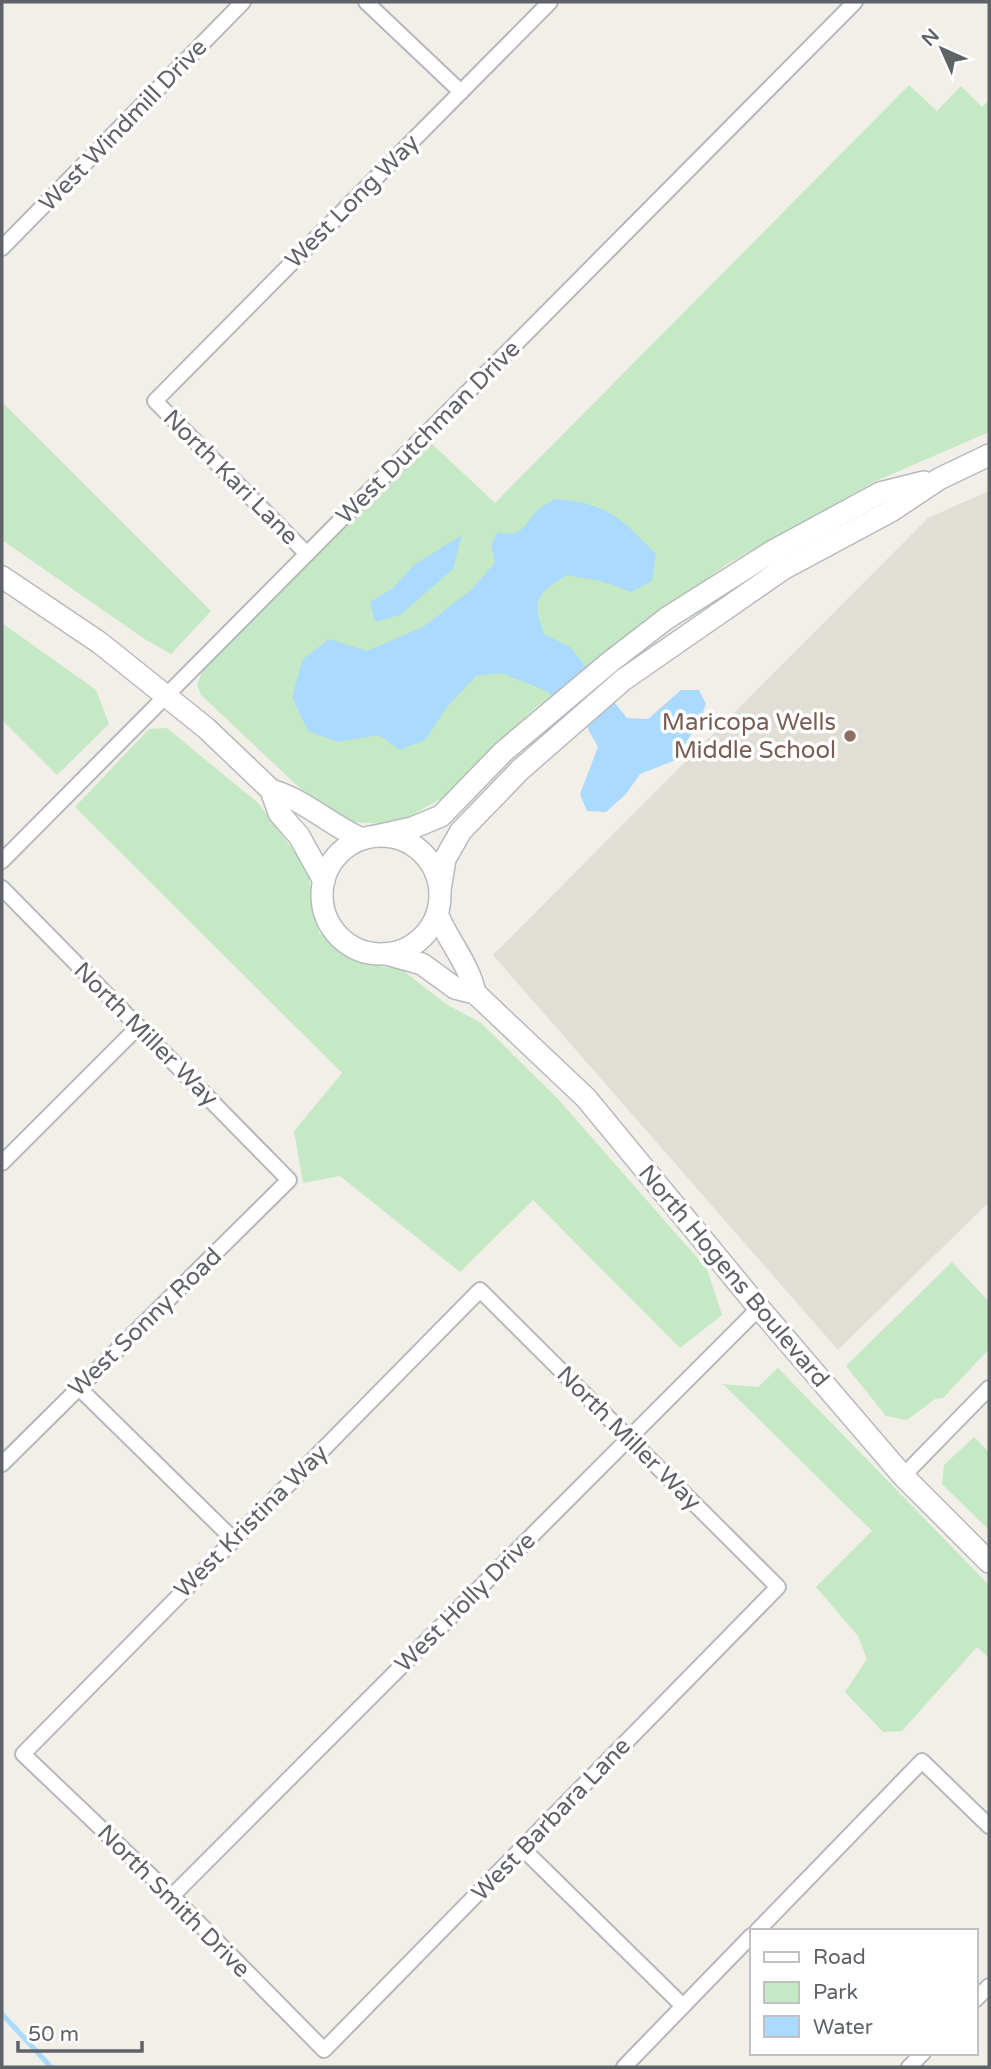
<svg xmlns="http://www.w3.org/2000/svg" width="991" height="2069" font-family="'Varela Round',sans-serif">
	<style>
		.education { fill: #e1ded6 }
		.green { fill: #c5e8c5 }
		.water { fill: #aadaff }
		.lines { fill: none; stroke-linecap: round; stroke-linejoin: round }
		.stream { stroke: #aadaff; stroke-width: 5 }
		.street-casing { stroke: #b5b8bc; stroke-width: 18 }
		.secondary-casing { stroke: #b6babf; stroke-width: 24 }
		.street { stroke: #fff; stroke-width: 14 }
		.secondary { stroke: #fff; stroke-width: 21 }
		.education-dot { fill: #8d6e63; stroke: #fff; stroke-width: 2.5 }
		.labels { text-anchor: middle; stroke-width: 7; stroke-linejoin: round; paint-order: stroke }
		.street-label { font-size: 24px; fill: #5f6368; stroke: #fff }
		.education-label { font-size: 24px; fill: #785e54; stroke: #fff; text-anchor: end }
	</style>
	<rect width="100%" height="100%" fill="#f1efe8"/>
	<path class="education" d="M989,491V1202L838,1350L493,955L928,518Z"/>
	<g class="green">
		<path d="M909,85L937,111L961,86L982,107L989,100V432L876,481L727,564L534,709L444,797L403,820L383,824L354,822L320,807L201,695L197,685L203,669L431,443L495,503Z"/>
		<path d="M2,402L211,611L171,654L146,640L2,540Z"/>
		<path d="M2,623L96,690L109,724L57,775L2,720Z"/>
		<path d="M167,728L258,803L307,869L319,933L369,965L401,969L446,1004L481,1023L558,1099L707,1269L722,1315L680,1348L533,1200L460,1272L340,1176L303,1183L294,1131L342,1073L75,807L149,729Z"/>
		<path d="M952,1262L989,1302V1349L943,1398L935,1399L907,1420L886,1416L846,1366Z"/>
		<path d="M778,1368L989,1585V1658L977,1647L902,1731L883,1732L845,1692L867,1659L858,1636L816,1587L872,1531L723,1384L758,1387Z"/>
		<path d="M974,1437L989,1452V1530L942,1484L944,1465Z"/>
	</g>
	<g class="water">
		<path d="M555,499C609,504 618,516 656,554L652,581L631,592L605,582L567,575C537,594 531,599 544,634L570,647L627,718L648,719L681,690H699L706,704L700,720L676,760L640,774L626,794L606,812L587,811L580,794L598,747L587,727L547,691L501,673L476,676L447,707L425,740L400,750L379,735L337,742L308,731L292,697L303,659L329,639L367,651L423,627L471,590L495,563L491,545L498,532C520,538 523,528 535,513C540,507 548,503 555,499Z"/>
		<path d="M462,535L453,569L400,615L375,622L370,602L393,588L414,565Z"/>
	</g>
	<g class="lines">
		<path class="stream" d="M2,2014L51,2067"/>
		<defs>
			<g id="street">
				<path d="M366,2L461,92"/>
				<path d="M2,248L243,2"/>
				<path d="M307,554L155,401L550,2"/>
				<path d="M2,861L855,2"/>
				<path d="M2,888L289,1180L2,1464"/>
				<path d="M2,1163L138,1027"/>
				<path d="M480,1290L778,1587L324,2050L172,1896L23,1754Z"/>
				<path d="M78,1387L233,1539"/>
				<path d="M903,1476L989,1388"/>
				<path d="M522,1848L683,2006"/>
				<path d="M172,1896L759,1308"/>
				<path d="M757,1931L922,1761L989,1826"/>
				<path d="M975,2000L989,1986"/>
				<path d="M624,2067L751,1936"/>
				<path d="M909,2067L923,2053"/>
			</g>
			<g id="secondary">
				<path d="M2,577L100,643L206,728L271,790L279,813L299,836L324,881"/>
				<path d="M271,790C305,800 330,825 362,839"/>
				<path d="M376,836L412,828L441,816L503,752L610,662L667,618L773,551L880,493L924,482"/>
				<circle cx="381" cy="895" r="59"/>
				<path d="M440,890L445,859L461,831L520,770L623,680L783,569L891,511L939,479L989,455"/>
				<path d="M437,914C449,942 469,964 475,993"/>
				<path d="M386,954L422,964L455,988L475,993L586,1098L759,1308L903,1476L989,1562"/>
			</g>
		</defs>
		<use href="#street" class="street-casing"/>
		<use href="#secondary" class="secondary-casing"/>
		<use href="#street" class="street"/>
		<use href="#secondary" class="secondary"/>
	</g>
	<circle class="education-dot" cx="850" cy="736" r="7"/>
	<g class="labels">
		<g class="street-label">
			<text transform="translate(123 125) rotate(-46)" y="8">West Windmill Drive</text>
			<text transform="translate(352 201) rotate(-45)" y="8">West Long Way</text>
			<text transform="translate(428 432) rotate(-45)" y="8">West Dutchman Drive</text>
			<text transform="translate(231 477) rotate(45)" y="8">North Kari Lane</text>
			<text transform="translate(146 1034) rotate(45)" y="8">North Miller Way</text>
			<text transform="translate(734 1276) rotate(50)" y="8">North Hogens Boulevard</text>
			<text transform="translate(145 1322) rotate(-44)" y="8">West Sonny Road</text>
			<text transform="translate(629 1438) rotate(45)" y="8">North Miller Way</text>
			<text transform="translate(251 1521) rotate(-45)" y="8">West Kristina Way</text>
			<text transform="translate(465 1602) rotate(-45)" y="8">West Holly Drive</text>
			<text transform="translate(551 1819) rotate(-46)" y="8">West Barbara Lane</text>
			<text transform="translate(174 1901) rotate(45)" y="8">North Smith Drive</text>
		</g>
		<g class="education-label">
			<text x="836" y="730">Maricopa Wells<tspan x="836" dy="28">Middle School</tspan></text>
		</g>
	</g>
	<rect width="991" height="2069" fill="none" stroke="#5f6368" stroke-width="7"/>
	<rect x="750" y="1929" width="228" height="126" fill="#ffffff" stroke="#bfc1c3" stroke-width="2"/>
	<rect x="764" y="1952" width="35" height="10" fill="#ffffff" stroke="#bfc1c3" stroke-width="2"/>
	<text x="813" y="1964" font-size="21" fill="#5f6368">Road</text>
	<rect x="764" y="1982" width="35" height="21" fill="#c5e8c5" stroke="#bfc1c3" stroke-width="2"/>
	<text x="813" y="1999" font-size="21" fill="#5f6368">Park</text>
	<rect x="764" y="2016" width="35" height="21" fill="#aadaff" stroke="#bfc1c3" stroke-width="2"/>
	<text x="813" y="2034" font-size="21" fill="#5f6368">Water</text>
	<g transform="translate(942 49) rotate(315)" stroke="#ffffff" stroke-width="5" paint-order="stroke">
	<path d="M0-5L12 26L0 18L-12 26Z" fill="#5f6368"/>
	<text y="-10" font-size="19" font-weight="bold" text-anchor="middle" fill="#5f6368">N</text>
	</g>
	<path d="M18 2041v10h124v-10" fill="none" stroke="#5f6368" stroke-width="3.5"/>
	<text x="28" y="2041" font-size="21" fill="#5f6368" stroke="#ffffff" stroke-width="5" paint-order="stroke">50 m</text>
</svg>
